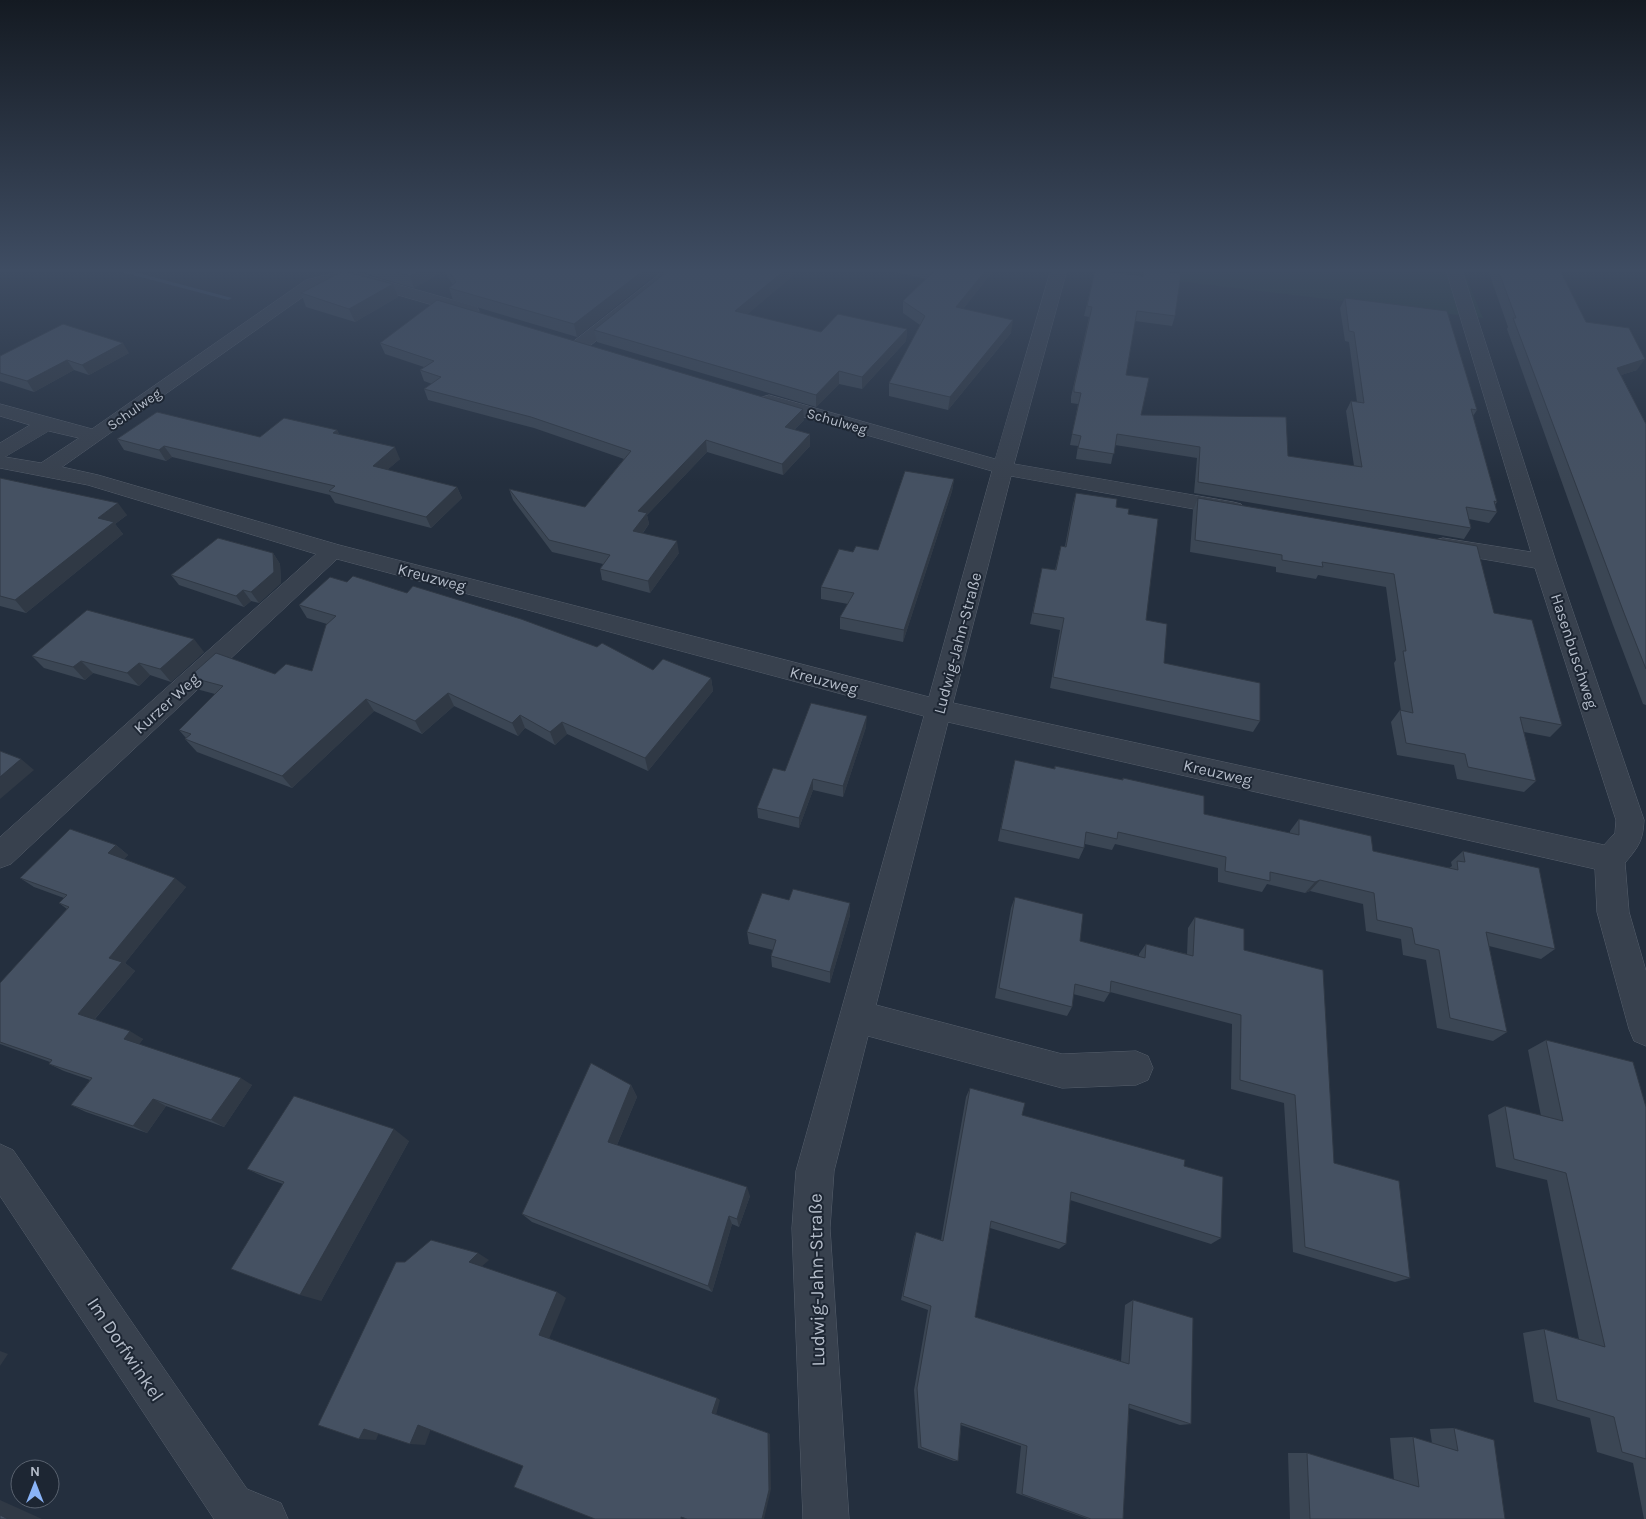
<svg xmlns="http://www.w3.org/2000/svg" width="1646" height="1519" font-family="Karla,sans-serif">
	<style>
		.green { fill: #263c3f }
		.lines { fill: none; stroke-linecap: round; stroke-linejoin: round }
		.stream { fill: #394c67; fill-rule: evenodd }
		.minor-casing { stroke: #565f6c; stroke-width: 1 }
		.minor { fill: #38414e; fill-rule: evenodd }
		.wall { fill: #3b4654 }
		.shaded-wall { fill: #303945 }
		.building { fill: #455162; stroke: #303945 }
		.labels { text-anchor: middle; stroke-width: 4; stroke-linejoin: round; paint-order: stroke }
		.far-street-label { font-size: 14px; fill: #b4bcc9; stroke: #1d2633 }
		.street-label { font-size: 16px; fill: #b4bcc9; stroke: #1d2633 }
		.near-street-label { font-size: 19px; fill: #b4bcc9; stroke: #1d2633 }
	</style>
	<rect width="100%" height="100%" fill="#242f3e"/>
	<path class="green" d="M1085,270H1463L1483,318Z"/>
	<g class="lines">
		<path class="stream" d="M114,270H127L232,298L228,300Z"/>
		<defs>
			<g id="minor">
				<path d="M665,270H683L586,349L580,350L574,349L571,345L574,341Z"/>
				<path d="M1051,270H1067L1014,464L1233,502L1241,504L1244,509L1241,514L1233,516L1011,476L953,703L1604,845L1615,833L1616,820L1535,568L1443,552L1435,550L1432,545L1435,540L1443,538L1531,552L1446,270H1462L1556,562L1644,820C1643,841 1639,846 1625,863L1629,912L1646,971V1046L1634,1041L1629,1029L1597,912L1595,869L948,722L876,1005L1062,1054L1136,1051L1148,1056L1153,1068L1148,1080L1136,1085L1062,1088L868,1036L834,1171L830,1228L849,1519H803L792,1228L796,1171L924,716L337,559L11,864L0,868V837L316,554L88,485L0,468V443L30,425L0,416V404L92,429L306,280L334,273L354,272L477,307L479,311L477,315L471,316L353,282L334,283L317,287L62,467L98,475L339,545L929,697L992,471L762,405L760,401L762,397L769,395L995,459ZM49,431L79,438L41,463L5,457Z"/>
				<path d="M0,1144L13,1150L247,1489L281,1503L288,1519H214L0,1196Z"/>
			</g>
		</defs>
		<use href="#minor" class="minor-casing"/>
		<use href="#minor" class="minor"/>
	</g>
	<g class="wall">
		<path d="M366,270H661L577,337L453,300L449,288L453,285L444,271L414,288L367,274Z"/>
		<path d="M669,270H800L747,314L821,332L907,329L906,341L862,389L839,384L816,407L597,342L594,330Z"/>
		<path d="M886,270H994L963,309L1011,333L948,410L889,396V383L920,325L903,313V301L926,279Z"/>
		<path d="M1095,270L1175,316L1172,326L1135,321L1126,375L1141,415L1288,456L1354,466L1346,411L1351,401L1357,402L1349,342L1345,341L1340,308L1345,298L1477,410L1473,416L1497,502L1495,505L1497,512L1489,523L1469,519L1471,528L1464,539L1194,493L1197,458L1115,445L1111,464L1076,459L1078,446L1070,445L1078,404L1071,403V397L1089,317L1084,316Z"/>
		<path d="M1488,270H1560L1586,322L1637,370L1621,375L1646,424V705L1643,704L1613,625L1507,329L1508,327Z"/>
		<path d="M393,284L398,297L355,322L306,307L301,293Z"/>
		<path d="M380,343L804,420L794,430L810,446L783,475L707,452L647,515L649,524L643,533L679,553L650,593L602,580L600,569L603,564L552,552L513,500L509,489L585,507L624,459L534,428L428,400L424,389L432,384L424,381L420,370L424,367L385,354Z"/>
		<path d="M129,353L89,375L74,370L34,392L0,381V356Z"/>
		<path d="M337,430L339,434L400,459L387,470L457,487L462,498L431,528L335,503L330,495L172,457L166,461L124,450L117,439L260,437Z"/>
		<path d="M0,478L127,515L115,524L123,534L26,613L0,606Z"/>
		<path d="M954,479L952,491L903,642L840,629V617L848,604L821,599V587L853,552L878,550Z"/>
		<path d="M1076,493L1116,507L1128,514L1146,620L1164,663L1260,721L1253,732L1050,688L1060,630L1030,624L1042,568L1055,570L1061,546H1065L1073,504Z"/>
		<path d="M1198,498L1494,613L1562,725L1550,737L1524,732L1536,781L1524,792L1457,779L1454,765L1397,755L1391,722L1400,710L1401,711L1394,663L1396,660L1386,587L1318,575L1316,579L1276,572V567L1190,552L1193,510Z"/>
		<path d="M273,553L280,564L281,583L259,603L251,601L244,607L179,585L171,575Z"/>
		<path d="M299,605L653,670L711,678L713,691L648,771L567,734L555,745L525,728L518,736L454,706L422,734L374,711L292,788L197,752L185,739L186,738L179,730L215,694L200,690L189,677L275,674L312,671L327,624L307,618Z"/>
		<path d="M204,652L171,682L150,675L139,686L93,673L85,680L44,668L32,656Z"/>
		<path d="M866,727L843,797L813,790L799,828L758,818L757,808L785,771Z"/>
		<path d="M1015,760L1054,769L1055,766L1122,780L1123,778L1204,814L1290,833V831L1299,819L1373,851L1449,868L1452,866L1451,862L1463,851L1555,949L1541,959L1489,946L1507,1032L1493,1041L1437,1028L1426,960L1403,955L1401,939L1366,931L1363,904L1310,891L1305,893L1267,884L1262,892L1218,882V868L1115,844L1112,850L1085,844L1084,848L1079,859L998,841L1012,772Z"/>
		<path d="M116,845L128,855L124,859L186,887L125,963L135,971L95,1019L143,1039L139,1044L252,1085L224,1127L166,1106L147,1133L86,1112L71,1105L90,1080L64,1071L49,1064L50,1062L0,1044V983L67,909L59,903L64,898L34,887L20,878Z"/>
		<path d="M1015,897L1080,941L1139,956V954L1146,944L1187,954L1188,928L1195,917L1244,950L1334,1163L1410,1278L1395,1282L1293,1252L1284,1103L1231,1089L1232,1024L1110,992L1104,1002L1073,994L1072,1007L1067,1016L995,998L1011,908Z"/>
		<path d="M789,900L850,903V915L830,983L772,967L771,956L773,950L749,944L747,932Z"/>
		<path d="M1546,1040L1646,1107V1519H1644L1633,1463L1597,1452L1590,1418L1534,1402L1523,1333L1544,1329L1579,1339L1547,1180L1496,1167L1488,1115L1505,1106L1541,1116L1528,1050Z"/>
		<path d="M631,1085L637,1097L617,1145L750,1196L739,1227L732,1224L712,1292L532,1222L522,1214Z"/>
		<path d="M970,1088L1022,1115L1184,1166L1221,1238L1211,1244L1070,1200L1066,1244L1059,1249L990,1228L975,1317L1121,1361L1125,1305L1133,1300L1191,1424L1180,1425L1129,1408L1123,1519H1088L1016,1493L1021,1446L961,1425L958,1461H954L918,1448L914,1390L928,1310L901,1300L914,1237L916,1232L941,1240L966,1097Z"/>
		<path d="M409,1141L321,1301L283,1184L269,1179L247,1169Z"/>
		<path d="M1454,1428L1505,1519H1290L1288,1453H1307L1394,1480L1390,1438L1413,1437L1432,1443L1430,1429Z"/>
	</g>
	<g class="shaded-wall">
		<path d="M420,270H444V271L414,288L410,276Z"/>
		<path d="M644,270H661L577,337L574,324Z"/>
		<path d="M785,270H800L736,324L735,311Z"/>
		<path d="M986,270H994L955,319L956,307Z"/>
		<path d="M393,284L398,297L355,322L349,309Z"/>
		<path d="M1013,320L1011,333L948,410L950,397Z"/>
		<path d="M907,329L906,341L862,389V377Z"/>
		<path d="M123,343L129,353L89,375L82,365Z"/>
		<path d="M1645,359L1637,370L1609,379L1617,368Z"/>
		<path d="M67,360L74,370L34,392L27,381Z"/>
		<path d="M839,371V384L816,407V395Z"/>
		<path d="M803,409L804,420L785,438V427Z"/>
		<path d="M337,430L342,441L333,433Z"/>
		<path d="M810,434V446L783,475L782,464Z"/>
		<path d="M706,440L707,452L647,515L649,524L636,542L633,531L638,511Z"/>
		<path d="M164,446L172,457L166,461L159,450Z"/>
		<path d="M395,447L400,459L378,478L373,466Z"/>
		<path d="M954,479L952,491L903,642L904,630Z"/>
		<path d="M457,487L462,498L431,528L426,517Z"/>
		<path d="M118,503L127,515L115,524L123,534L26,613L15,600L98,518Z"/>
		<path d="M677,541L679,553L650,593L648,581Z"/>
		<path d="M273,553L280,564L281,583L259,603L251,592Z"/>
		<path d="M243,590L251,601L244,607L236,596Z"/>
		<path d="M194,639L204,652L171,682L160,669Z"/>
		<path d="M81,661L93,673L85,680L73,667Z"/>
		<path d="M139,663L150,675L139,686L127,673Z"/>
		<path d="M711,678L713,691L648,771L645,758Z"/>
		<path d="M448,693L454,706L422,734L415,721Z"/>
		<path d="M366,699L374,711L292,788L282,776Z"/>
		<path d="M520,715L525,728L518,736L512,723Z"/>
		<path d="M867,716L866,727L843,797V786Z"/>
		<path d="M562,722L567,734L555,745L550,732Z"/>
		<path d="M21,759L34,770L0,799V777Z"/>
		<path d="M813,779V790L799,828V818Z"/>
		<path d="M116,845L128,855L120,864L108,853Z"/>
		<path d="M175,878L186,887L125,963L135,971L92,1022L78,1014L109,958Z"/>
		<path d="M1320,880L1310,891L1305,893L1315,882Z"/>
		<path d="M850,903V915L830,983V972Z"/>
		<path d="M130,1031L143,1039L137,1047L124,1039Z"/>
		<path d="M241,1078L252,1085L224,1127L211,1120Z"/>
		<path d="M631,1085L637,1097L614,1152L608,1142Z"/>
		<path d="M153,1099L166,1106L147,1133L133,1126Z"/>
		<path d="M394,1129L409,1141L321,1301L300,1295Z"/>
		<path d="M747,1187L750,1196L739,1227L737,1219Z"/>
		<path d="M729,1216L732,1224L712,1292L708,1286Z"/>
		<path d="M478,1253L489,1260L480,1268L469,1262Z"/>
		<path d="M557,1292L566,1298L549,1339L539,1335Z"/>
		<path d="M0,1351L8,1354L0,1366Z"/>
		<path d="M717,1398L720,1400L716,1415L712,1413Z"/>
		<path d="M418,1425L432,1426L425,1445L410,1444Z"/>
		<path d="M364,1429L380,1430L376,1440L359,1439Z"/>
		<path d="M768,1433L770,1434L771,1489L764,1519H762Z"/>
		<path d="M0,1500L42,1519H8L0,1515Z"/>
	</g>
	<g class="building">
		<path d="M390,270H420L410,276Z"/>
		<path d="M448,270H644L574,324L449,288L456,282Z"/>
		<path d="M669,270H785L735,311L821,332L838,314L907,329L862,377L839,371L816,395L594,330Z"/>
		<path d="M935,270H986L956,307L1013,320L950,397L889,383L925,316L903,301Z"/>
		<path d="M1095,270L1143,276L1144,270H1154L1181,274L1175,316L1137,311L1126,375L1149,378L1141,415L1286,417L1288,456L1362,467L1351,401L1364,403L1354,332L1349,331L1345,298L1447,311L1477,410L1471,409L1497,502L1494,501L1497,512L1466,507L1471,528L1198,482L1200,447L1117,434L1114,454L1078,448L1081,436L1072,434L1081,393L1074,392V387L1092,307L1087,306Z"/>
		<path d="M1498,270H1560L1586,322L1629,328L1645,359L1617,368L1646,424V669L1624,613L1513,318H1516Z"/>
		<path d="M343,271L393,284L349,309L301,293Z"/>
		<path d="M437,300L803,409L785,427L810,434L782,464L706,440L638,511L647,513L633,531L677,541L648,581L600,569L610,555L549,540L509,489L585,507L631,451L531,417L424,389L441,377L420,370L434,361L380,343Z"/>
		<path d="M63,324L123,343L82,365L67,360L27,381L0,373V356Z"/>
		<path d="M157,412L260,437L284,418L337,430L333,433L395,447L373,466L457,487L426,517L329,491L335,486L164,446L159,450L117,439Z"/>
		<path d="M905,471L954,479L904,630L840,617L854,593L821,587L839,549L853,552L856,546L878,550Z"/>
		<path d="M0,478L118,503L98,518L114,522L15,600L0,596Z"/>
		<path d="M1076,493L1117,499L1116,507L1129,509L1128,514L1158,519L1146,620L1167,624L1164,663L1260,683V721L1053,677L1064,618L1033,613L1042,568L1056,570L1061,546L1066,547Z"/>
		<path d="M1198,498L1477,546L1494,613L1532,620L1562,725L1520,717L1536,781L1468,767L1465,754L1406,743L1400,710L1413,713L1403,651H1406L1394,574L1322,562L1323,567L1282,560V555L1195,540Z"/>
		<path d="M218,538L273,553L274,572L251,592L243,590L236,596L171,575Z"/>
		<path d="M353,576L407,593L413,586L521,619L597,647L602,643L653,670L663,659L711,678L645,758L562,722L550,732L520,715L512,723L448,693L415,721L366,699L282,776L185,739L191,734L179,730L223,686L189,677L216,653L275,674L286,664L312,671L326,625L336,616L299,605L330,577L347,582Z"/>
		<path d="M87,610L194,639L160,669L139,663L127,673L81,661L73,667L32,656Z"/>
		<path d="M811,703L867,716L843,786L813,779L799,818L757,808L773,768L785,771Z"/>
		<path d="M0,751L21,759L0,777Z"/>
		<path d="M1015,760L1055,769V766L1123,780V778L1204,796V814L1299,835V819L1371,836L1373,851L1458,870L1457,861L1465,862L1463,851L1539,868L1555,949L1486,932L1507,1032L1450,1018L1439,950L1415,944L1412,928L1377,920L1374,893L1320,880L1315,882L1270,872V881L1225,871L1226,857L1118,832L1117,839L1086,832L1084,848L1001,829Z"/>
		<path d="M70,829L116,845L108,853L175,878L109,958L122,962L78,1014L130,1031L124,1039L241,1078L211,1120L153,1099L133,1126L71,1105L92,1078L49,1064L52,1060L0,1042V983L69,907L59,903L67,895L20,878Z"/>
		<path d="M793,889L850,903L830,972L771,956L776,940L747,932L762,893L789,900Z"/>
		<path d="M1015,897L1083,914L1080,941L1145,958L1146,944L1193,956L1195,917L1244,929V950L1323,970L1334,1163L1399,1181L1410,1278L1305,1247L1295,1095L1240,1080L1241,1015L1111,981L1110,993L1075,984L1072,1007L999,988Z"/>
		<path d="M1546,1040L1633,1062L1646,1107V1459L1622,1452L1614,1417L1557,1400L1544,1329L1605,1347L1566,1173L1514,1159L1505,1106L1563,1121Z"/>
		<path d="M591,1063L631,1085L608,1142L747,1187L737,1219L729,1216L708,1286L522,1214Z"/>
		<path d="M970,1088L1025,1103L1022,1115L1185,1160L1184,1166L1223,1177L1221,1238L1071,1192L1066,1244L991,1221L975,1317L1129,1364L1133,1300L1193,1318L1191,1424L1129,1404L1123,1519H1091L1022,1494L1027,1446L961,1423L958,1461L921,1447L917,1388L931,1306L903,1296L916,1232L943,1241Z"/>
		<path d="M294,1096L394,1129L300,1295L231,1269L284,1182L247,1169Z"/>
		<path d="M431,1240L478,1253L469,1262L557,1292L539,1335L717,1398L712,1413L768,1433L769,1490L762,1519H687L681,1517V1519H595L514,1487L523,1466L418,1425L410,1444L364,1429L359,1439L318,1425L396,1262H405Z"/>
		<path d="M1454,1428L1494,1440L1505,1519H1310L1307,1453L1419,1487L1413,1437L1458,1451Z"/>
		<path d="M0,1515L8,1519H0Z"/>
	</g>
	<linearGradient id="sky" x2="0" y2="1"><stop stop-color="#141a22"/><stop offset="0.56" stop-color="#3f4d63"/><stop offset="1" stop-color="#3f4d63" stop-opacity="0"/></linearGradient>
	<rect width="1646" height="483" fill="url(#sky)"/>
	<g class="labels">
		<g class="far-street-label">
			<text transform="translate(134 409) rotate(-35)" y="5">Schulweg</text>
			<text transform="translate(837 421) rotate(16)" y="5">Schulweg</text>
		</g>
		<g class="street-label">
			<text transform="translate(432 577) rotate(15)" y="6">Kreuzweg</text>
			<text transform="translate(957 643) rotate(-75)" y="6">Ludwig-Jahn-Straße</text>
			<text transform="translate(1575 651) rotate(72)" y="6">Hasenbuschweg</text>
			<text transform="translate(824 680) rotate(15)" y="6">Kreuzweg</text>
			<text transform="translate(166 703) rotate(-42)" y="6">Kurzer Weg</text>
			<text transform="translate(1218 772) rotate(13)" y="6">Kreuzweg</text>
		</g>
		<g class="near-street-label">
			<text transform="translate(816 1280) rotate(-91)" y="7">Ludwig-Jahn-Straße</text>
			<text transform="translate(126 1349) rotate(56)" y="7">Im Dorfwinkel</text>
		</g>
	</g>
	<g transform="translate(35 1484)"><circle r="24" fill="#1d2633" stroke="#59626f"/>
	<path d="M0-4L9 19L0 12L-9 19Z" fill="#8ab4f8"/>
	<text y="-8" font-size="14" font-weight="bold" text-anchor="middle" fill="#b4bcc9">N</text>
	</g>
</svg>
